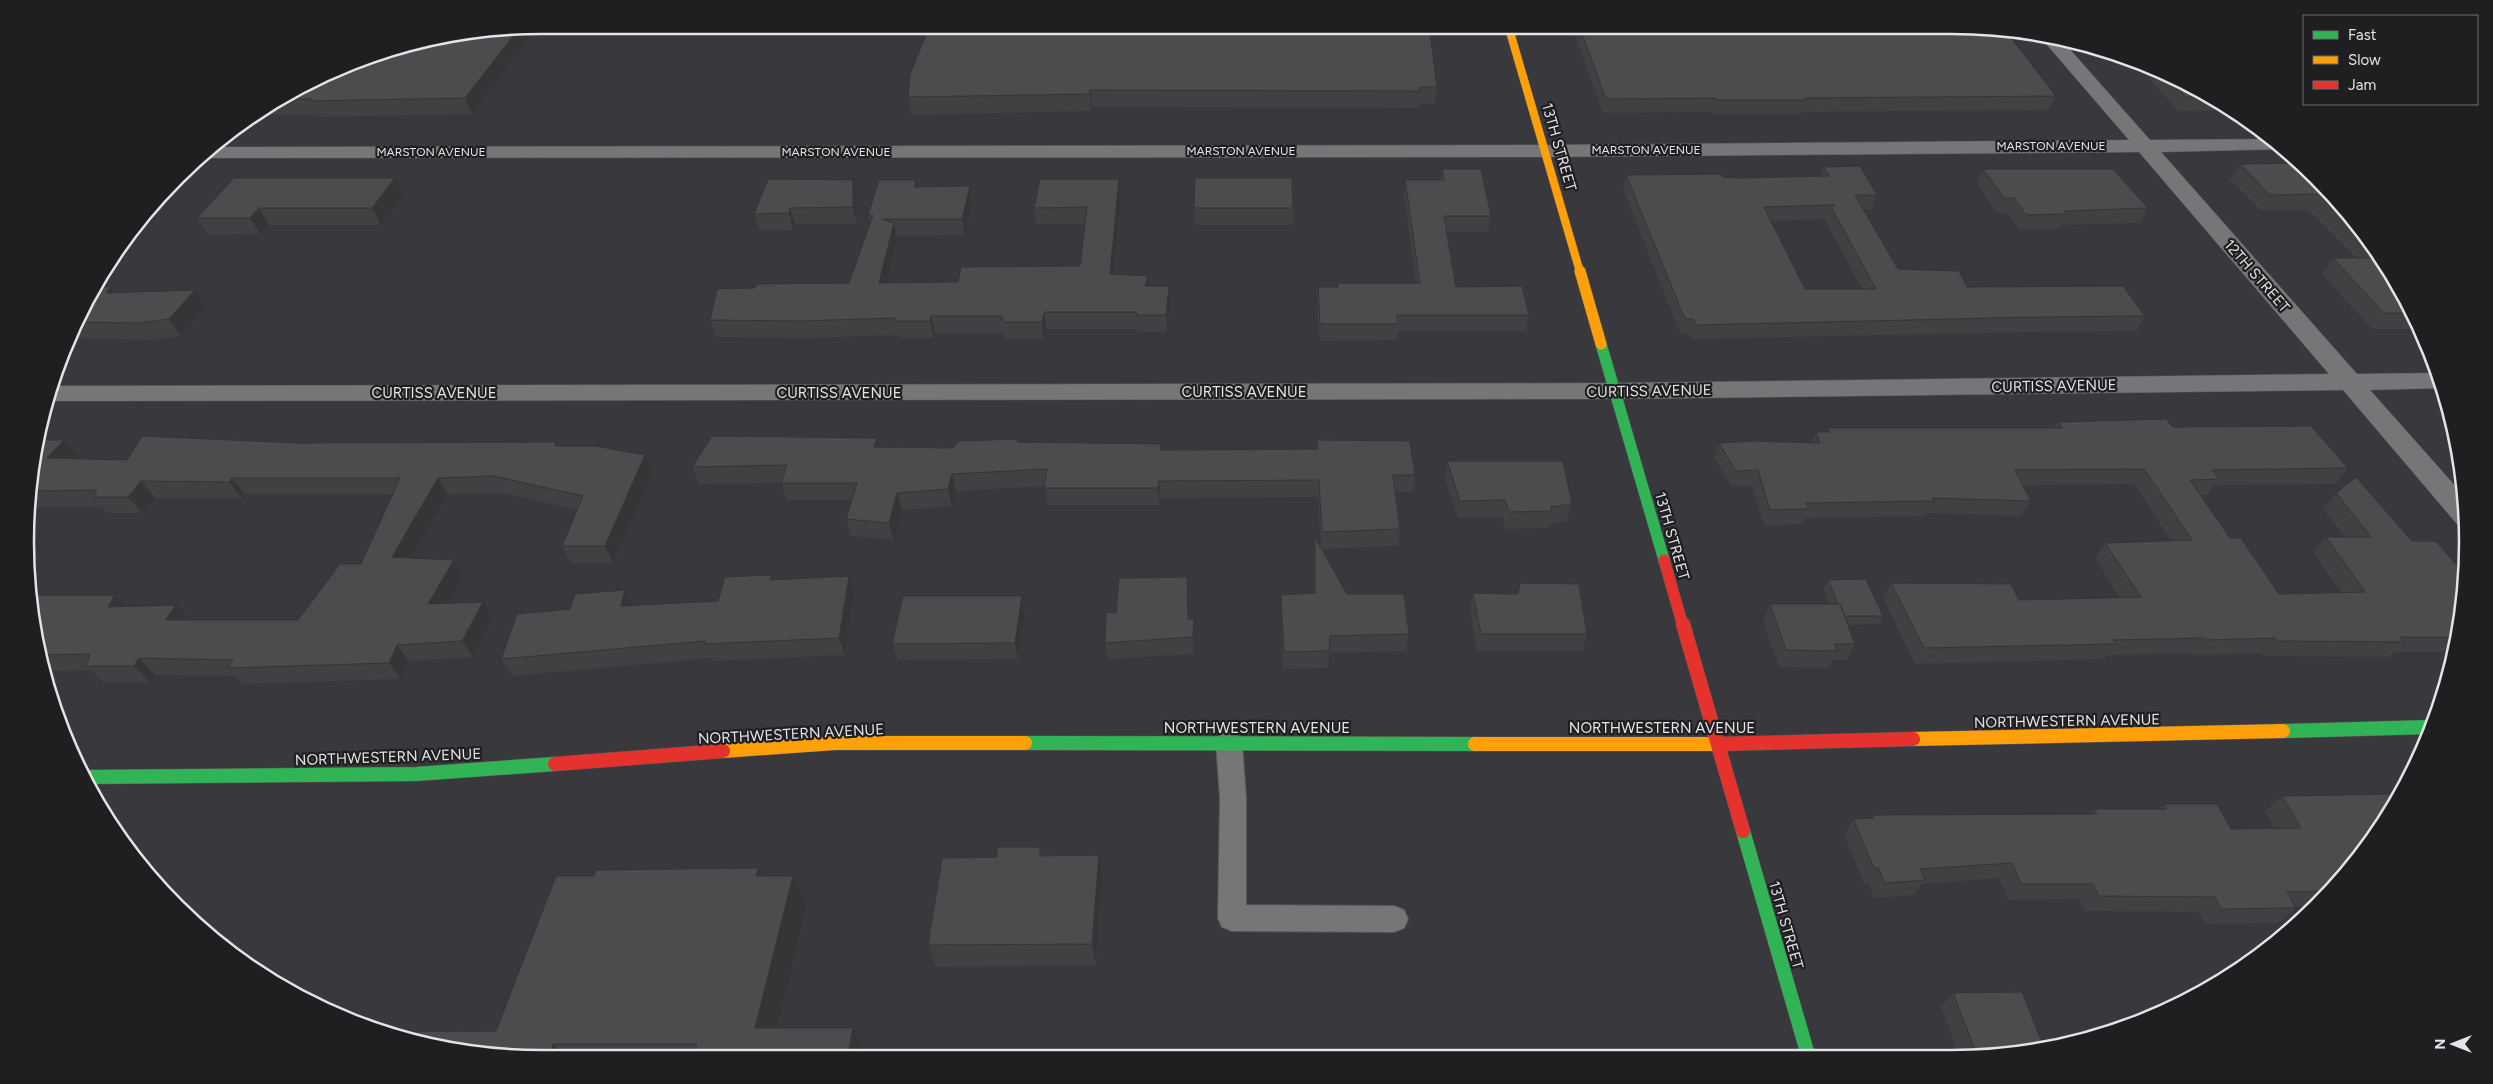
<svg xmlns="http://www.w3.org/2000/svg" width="2493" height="1084" font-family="Figtree,sans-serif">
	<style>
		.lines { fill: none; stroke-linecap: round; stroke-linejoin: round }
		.lane-casing { stroke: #57575a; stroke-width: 2 }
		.street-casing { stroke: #57575a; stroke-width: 1 }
		.fast-far1-casing { stroke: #57575a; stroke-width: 12 }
		.fast-casing { stroke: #57575a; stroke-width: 15 }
		.slow-far2-casing { stroke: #57575a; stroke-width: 9 }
		.slow-far1-casing { stroke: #57575a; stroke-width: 12 }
		.slow-casing { stroke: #57575a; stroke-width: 15 }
		.jam-far1-casing { stroke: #57575a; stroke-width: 12 }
		.jam-casing { stroke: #57575a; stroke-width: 15 }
		.lane { fill: #767678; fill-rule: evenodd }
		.street { fill: #767678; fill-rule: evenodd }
		.fast-far1 { stroke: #30b455; stroke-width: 11 }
		.fast { stroke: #30b455; stroke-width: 14 }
		.slow-far2 { stroke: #ff9f0a; stroke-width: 8 }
		.slow-far1 { stroke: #ff9f0a; stroke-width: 11 }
		.slow { stroke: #ff9f0a; stroke-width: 14 }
		.jam-far1 { stroke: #e5322d; stroke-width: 11 }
		.jam { stroke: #e5322d; stroke-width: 14 }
		.wall { fill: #414144; fill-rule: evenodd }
		.shaded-wall { fill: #353537 }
		.building { fill: #4c4c4f; stroke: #353537; fill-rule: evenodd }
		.labels { text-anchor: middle; stroke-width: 4.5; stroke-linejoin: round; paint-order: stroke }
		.far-street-label { font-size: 12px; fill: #e4e3e7; stroke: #1f1f21 }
		.street-label { font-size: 15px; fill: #e4e3e7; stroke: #1f1f21 }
		.rim { fill: none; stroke: #e4e3e7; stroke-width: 2.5 }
	</style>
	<rect width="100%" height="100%" fill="#39383c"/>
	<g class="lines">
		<defs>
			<path id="lane" d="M1229,732L1238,735L1242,743L1246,798V905L1394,906L1404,910L1408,919L1404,928L1394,932L1232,931L1222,927L1218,918L1220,798L1216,743L1220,735Z"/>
			<path id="street" d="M2040,34L2059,37L2150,140L2272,139L2286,149L2161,152L2357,374L2437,373L2443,388L2370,390L2465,497L2466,527L2457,524L2343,390L1615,399L46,401L50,386L1615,383L2329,374L2139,152L1545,157L197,158L210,147L1545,145L2129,140L2042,39Z"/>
			<path id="fast-far1" d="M1601,344L1664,560"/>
			<g id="fast">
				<path d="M2283,731L2431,727"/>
				<path d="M1025,743L1475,744"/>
				<path d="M84,777L416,774L555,764"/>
				<path d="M1743,831L1808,1055"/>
			</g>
			<path id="slow-far2" d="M1508,25L1580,272"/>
			<path id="slow-far1" d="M1580,271L1601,344"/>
			<g id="slow">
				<path d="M1913,739L2283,731"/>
				<path d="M1475,744H1718"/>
				<path d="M723,751L835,743H1025"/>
			</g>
			<path id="jam-far1" d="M1664,560L1683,626"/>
			<g id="jam">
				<path d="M1683,624L1743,831"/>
				<path d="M1718,744L1913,739"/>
				<path d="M555,764L723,751"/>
			</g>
		</defs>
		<use href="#lane" class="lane-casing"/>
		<use href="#street" class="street-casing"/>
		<use href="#fast-far1" class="fast-far1-casing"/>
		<use href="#fast" class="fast-casing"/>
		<use href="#slow-far2" class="slow-far2-casing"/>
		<use href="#slow-far1" class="slow-far1-casing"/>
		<use href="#slow" class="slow-casing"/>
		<use href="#jam-far1" class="jam-far1-casing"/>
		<use href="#jam" class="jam-casing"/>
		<use href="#lane" class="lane"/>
		<use href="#street" class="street"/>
		<use href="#fast-far1" class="fast-far1"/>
		<use href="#fast" class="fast"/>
		<use href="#slow-far2" class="slow-far2"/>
		<use href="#slow-far1" class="slow-far1"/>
		<use href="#slow" class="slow"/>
		<use href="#jam-far1" class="jam-far1"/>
		<use href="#jam" class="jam"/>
	</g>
	<g class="wall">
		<path d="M539,25L472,114L319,117L318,115H254L283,94L441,35Z"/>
		<path d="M930,25L1437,87L1435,104H1419V108L1092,107L1091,111L911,115L908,97Z"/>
		<path d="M1571,25H1951L2056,96L2049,110L1802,112L1801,114H1713V112L1603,113Z"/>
		<path d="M2132,59L2210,94L2232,110L2178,111Z"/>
		<path d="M2301,163L2361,228L2415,314L2421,329H2372L2322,274L2333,258H2356L2308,210H2260L2230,180L2240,164Z"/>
		<path d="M1824,167L1877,195L1872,209H1863L1898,269L1967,287L2145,316L2136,331L2030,332L1691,339L1689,333H1680L1623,189L1626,175L1737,178L1820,176ZM1827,219L1826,222L1862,289H1805L1771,221Z"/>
		<path d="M1442,169L1491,216L1488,232H1446L1456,287L1529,315L1526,331H1398L1397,340L1320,341L1317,303L1318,287H1337L1338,283H1416L1404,195L1405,180H1440Z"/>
		<path d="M1983,169L2148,208L2140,223L2061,225L2059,229L2019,230L2007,213H1997L1977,183Z"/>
		<path d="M395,178L404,195L381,225H269L260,234L208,235L197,218Z"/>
		<path d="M1119,179L1121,196L1114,275L1148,286L1170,303L1167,332H1138L1137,329H1046L1044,339H1006L1004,333H935L934,338H900V335L807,338L716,337L710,320L849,283L870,223L868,215L917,187L972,203L965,235L897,236V239L887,283L958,282L1080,266L1085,224H1036L1034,208Z"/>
		<path d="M857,196V224H795L793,230H759L754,214Z"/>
		<path d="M1194,208H1293V225H1195Z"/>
		<path d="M93,287H111L115,292L195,290L206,307L181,336L152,340L69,338Z"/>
		<path d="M2058,422L2173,427L2348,468L2336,484L2214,485L2207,495H2200L2230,538L2279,594L2341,592L2313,552L2326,537H2345L2323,509L2336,493L2464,610L2454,652H2394L2389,657L2263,656L2261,653L2194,655L2193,653L2108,655L2104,659L1915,664L1883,598L1891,583L2019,600L2120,598L2095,558L2105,543L2171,541L2134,484L2023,485L2031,501L2021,516L1927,513L1925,516L1805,518L1802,524L1764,526L1752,486H1731L1714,458L1719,443H1811L1816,432H1826L1828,428H2054Z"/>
		<path d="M1317,440L1415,475L1413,492H1395L1400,529L1398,546L1321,549L1347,594L1409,634L1406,651L1329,653L1328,668L1283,669L1281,612V595L1314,593V554L1315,537L1321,548L1318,497L1160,498V505H1047L1045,486L956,491L952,506L902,510L894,540L851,536L846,519L852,500H787L781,483L699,484L692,467L879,447L953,448L1018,442L1161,450L1316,449Z"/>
		<path d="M35,441L78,456L76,459L127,460L298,443L558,446L653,472L613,563H571L562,546L578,510L502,493L448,494L412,558L454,560L464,576L449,603L483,602L493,618L473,657L409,661L401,679L242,684L235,676L155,675L150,682H103L91,670L54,671L45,663H40L35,643L115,595L126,606L176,605L189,620H298L361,564L393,494H245L242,498H155L142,513H107L102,507H28Z"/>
		<path d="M1447,461L1572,504L1567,521L1549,524L1548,528L1505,529L1502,517L1458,518L1445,478Z"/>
		<path d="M771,575L773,580L849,576L854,593L845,655L712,661L711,658L512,676L501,659L570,609L625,590L632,605L718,601Z"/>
		<path d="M1828,580L1883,616L1879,624L1848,625L1855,644L1847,660H1832L1828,668L1779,667L1763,621L1770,604H1830L1824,589Z"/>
		<path d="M1520,583L1587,634L1583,651H1477L1470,610L1473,593L1517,594Z"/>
		<path d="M1022,596L1025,613L1018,659L898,660L892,644Z"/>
		<path d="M1189,619H1194V654L1107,659L1105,643Z"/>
		<path d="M2282,796L2340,883L2315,906H2295L2296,908L2278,923L2205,924L2198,912L2085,911L2079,899L2008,900L1999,878L1922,884L1914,895L1875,898L1868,883H1864L1844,835L1853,819L1871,818L1873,815L2090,814L2094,809H2159L2164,804L2231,829H2275L2265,812Z"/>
		<path d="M1040,847L1042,856L1099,855L1102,877L1096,965L936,967L928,945L997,857Z"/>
		<path d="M758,868L762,876H793L807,904L777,1028L866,1053L865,1058L542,1059L496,1031L594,876Z"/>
		<path d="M1953,993L2019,1055H1959L1941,1007Z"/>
	</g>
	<g class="shaded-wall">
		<path d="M539,25L472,114L465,98L520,27Z"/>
		<path d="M1090,90L1092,107L1091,111L1090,94Z"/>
		<path d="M395,178L404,195L381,225L372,208Z"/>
		<path d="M1119,179L1121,196L1112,291L1110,274Z"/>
		<path d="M853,180L857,196V224L853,207Z"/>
		<path d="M970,186L972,203L965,235L962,219Z"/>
		<path d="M259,208L269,225L260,234L250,218Z"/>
		<path d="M790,208L795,224L793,230L789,213Z"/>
		<path d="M894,223L897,239L883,299L879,283Z"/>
		<path d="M1148,276L1149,292L1145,286Z"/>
		<path d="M1169,286L1170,303L1167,332L1166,315Z"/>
		<path d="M111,287L124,304L106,293Z"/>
		<path d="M195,290L206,307L181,336L169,319Z"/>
		<path d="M1044,312L1046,329L1044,339L1042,322Z"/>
		<path d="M931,316L935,333L934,338L930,321Z"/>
		<path d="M877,438L882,455L874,447Z"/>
		<path d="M64,440L78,456L62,475L47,458Z"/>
		<path d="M645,455L653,472L613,563L605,546Z"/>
		<path d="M952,474L956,491L952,506L948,489Z"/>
		<path d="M232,478L245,494L242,498L229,482Z"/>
		<path d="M438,478L448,494L403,573L392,557Z"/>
		<path d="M141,481L155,498L142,513L128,497Z"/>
		<path d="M1159,481L1160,498V505L1158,488Z"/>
		<path d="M897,493L902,510L894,540L889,523Z"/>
		<path d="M454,560L464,576L439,620L428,604Z"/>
		<path d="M849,576L854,593L845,655L839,638Z"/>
		<path d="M625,590L633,607L621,606Z"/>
		<path d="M115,595L131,611L108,607Z"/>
		<path d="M1022,596L1025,613L1018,659L1015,643Z"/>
		<path d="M483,602L493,618L473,657L462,641Z"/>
		<path d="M176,605L191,621L166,620Z"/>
		<path d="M1194,619V654L1193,637Z"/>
		<path d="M397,645L409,661L401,679L389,663Z"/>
		<path d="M139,658L155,675L150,682L134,666Z"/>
		<path d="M1099,855L1102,877L1096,965L1092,944Z"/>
		<path d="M758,868L773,896L756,876Z"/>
		<path d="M793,876L807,904L771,1053L755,1028Z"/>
		<path d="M853,1028L866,1053L865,1058H847Z"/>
		<path d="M553,1044L567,1059H548Z"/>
	</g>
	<g class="building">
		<path d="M930,25H1429L1437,87H1420V91L1090,90V94L908,97L910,74Z"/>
		<path d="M1579,25H1951L2005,30L2056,96L1805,98L1806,100H1717L1716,98L1606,99Z"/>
		<path d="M520,27L465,98L311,101L312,99H277L283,94L376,53L441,35Z"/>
		<path d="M2166,75L2210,94L2212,96L2186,97Z"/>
		<path d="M2301,163L2361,228L2375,249L2318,194L2270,195L2240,164Z"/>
		<path d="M1860,166L1877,195H1855L1898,269L1959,271L1967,287L2123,286L2145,316L2038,317L1696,325L1693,319H1685L1626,175L1721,174L1723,177L1737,178L1829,176L1824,167ZM1835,205L1831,207L1876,289H1805L1764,207Z"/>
		<path d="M1442,169H1481L1491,216H1444L1456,287L1522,286L1529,315H1397L1398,324H1320L1318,287H1338V283H1420L1405,180H1444Z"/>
		<path d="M1983,169H2113L2148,208L2064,211L2067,214L2026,215L2014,198H2004Z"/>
		<path d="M234,178H395L372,208H259L250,218H197Z"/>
		<path d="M1195,178H1292L1293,208H1194Z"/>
		<path d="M768,179L853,180V207L790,208L789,213L754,214Z"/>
		<path d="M1040,179H1119L1110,274L1148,276L1145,286H1169L1166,315H1137L1136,312H1044L1042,322H1003L1002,316H931L930,321H896V318L801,321L710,320L717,289L755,288L757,284L849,283L873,215H868L879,180H916L914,187L970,186L962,219H882L894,223L879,283L958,282L961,267L1080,266L1087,207L1034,208Z"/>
		<path d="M2333,258H2380L2414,313H2384Z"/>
		<path d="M93,287H111L106,293L195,290L169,319L140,323L77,322Z"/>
		<path d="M2166,419L2173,427L2311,426L2348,468L2212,470L2219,479L2190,480L2230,538H2241L2279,594L2365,592L2326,537H2371L2336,493L2356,477L2412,541H2436L2465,575L2464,610L2457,637H2400L2404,642L2277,641L2275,638L2207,640L2205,638L2113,640L2116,644L1924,648L1891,583L2011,584L2019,600L2141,597L2105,543L2192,540L2144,469L2015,470L2031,501L1932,498L1934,501L1806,503L1809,509L1770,510L1758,470L1736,471L1719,443L1756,441L1820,443L1816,432H1830L1828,428H2062L2058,422Z"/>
		<path d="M142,436L298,443L556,442L555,446H595L645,455L605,546H562L583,496L493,476L438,478L392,557L454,560L428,604L483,602L462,641L397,645L389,663L227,668L233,660L139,658L134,666H86L90,654L38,655V654L44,646H36L30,595H115L108,607L176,605L166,620H298L340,564H361L400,478H232L229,482L141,481L128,497H93L97,490L30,491L35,440H64L47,458L127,460Z"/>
		<path d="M712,436L877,438L874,447L953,448L959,441L1018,439L1017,442L1161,444L1160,450L1318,449L1317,440L1410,441L1415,475H1393L1400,529L1322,532L1319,480L1159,481L1158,488H1044L1047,469L952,474L948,489L897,493L889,523L846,519L857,483H781L787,465L692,467Z"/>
		<path d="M1447,461H1563L1572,504L1551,507L1552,511L1509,512L1505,500L1460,501Z"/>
		<path d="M1315,537L1347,594H1404L1409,634L1330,636L1329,651L1284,652L1281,595L1315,593Z"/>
		<path d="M771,575L770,580L849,576L839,638L705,644L706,641L501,659L517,614L570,609L575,594L625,590L621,606L718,601L725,577Z"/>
		<path d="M1187,577L1188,619H1194L1193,637L1105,643L1106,612L1116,613L1119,578Z"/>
		<path d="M1866,579L1883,616H1845L1840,604H1838L1828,580Z"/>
		<path d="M1520,583L1579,584L1587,634H1481L1473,593L1518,594Z"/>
		<path d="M903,596H1022L1015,643L892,644Z"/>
		<path d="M1770,604H1840L1855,644H1834L1837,651L1786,650Z"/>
		<path d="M2398,794L2381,829L2340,883L2332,891L2287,892L2296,908L2221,909L2215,897L2099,896L2093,884H2021L2012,863L1920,869L1925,880L1885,883L1878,868H1874L1853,819L1874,818L1873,815L2097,814L2094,809H2166L2164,804H2217L2231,829L2301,828L2282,796Z"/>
		<path d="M997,847H1040V856L1099,855L1092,944L928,945L942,858L997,857Z"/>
		<path d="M758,868L756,876H793L755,1028H853L847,1058L692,1059L697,1044H553L548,1059H542L441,1049L376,1032L496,1031L556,876H594L596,870Z"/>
		<path d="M2022,992L2044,1048L2019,1055H1977L1953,993Z"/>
	</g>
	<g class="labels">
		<g class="far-street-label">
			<text x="2051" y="150">MARSTON AVENUE</text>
			<text x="1646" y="154">MARSTON AVENUE</text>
			<text x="1241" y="155">MARSTON AVENUE</text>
			<text x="431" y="156">MARSTON AVENUE</text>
			<text x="836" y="156">MARSTON AVENUE</text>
		</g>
		<g class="street-label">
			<text transform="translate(1559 147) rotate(74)" y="5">13TH STREET</text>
			<text transform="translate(2257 276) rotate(49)" y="5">12TH STREET</text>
			<text transform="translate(2054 386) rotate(-1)" y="5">CURTISS AVENUE</text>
			<text transform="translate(1649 391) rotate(-1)" y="5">CURTISS AVENUE</text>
			<text x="1244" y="397">CURTISS AVENUE</text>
			<text x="434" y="398">CURTISS AVENUE</text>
			<text x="839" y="398">CURTISS AVENUE</text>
			<text transform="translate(1672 536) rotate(74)" y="5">13TH STREET</text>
			<text transform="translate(2067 721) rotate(-1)" y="5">NORTHWESTERN AVENUE</text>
			<text x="1257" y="733">NORTHWESTERN AVENUE</text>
			<text x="1662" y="733">NORTHWESTERN AVENUE</text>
			<text transform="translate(791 734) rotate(-3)" y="5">NORTHWESTERN AVENUE</text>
			<text transform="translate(388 757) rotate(-2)" y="5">NORTHWESTERN AVENUE</text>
			<text transform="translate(1786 925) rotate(74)" y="5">13TH STREET</text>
		</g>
	</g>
	<path d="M0 0H2493V1084H0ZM542 34H1951A508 508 0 0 1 2459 542V542A508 508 0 0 1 1951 1050H542A508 508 0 0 1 34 542V542A508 508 0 0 1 542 34Z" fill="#1f1f21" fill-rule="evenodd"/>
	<path class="rim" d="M542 34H1951A508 508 0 0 1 2459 542V542A508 508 0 0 1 1951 1050H542A508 508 0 0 1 34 542V542A508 508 0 0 1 542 34Z"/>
	<rect x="2303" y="15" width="175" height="90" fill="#1f1f21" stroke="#6e6d70"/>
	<rect x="2313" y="31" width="25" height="8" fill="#30b455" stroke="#6e6d70"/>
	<text x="2348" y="40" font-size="15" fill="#e4e3e7">Fast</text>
	<rect x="2313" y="56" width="25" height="8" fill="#ff9f0a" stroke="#6e6d70"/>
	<text x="2348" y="65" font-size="15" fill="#e4e3e7">Slow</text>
	<rect x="2313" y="81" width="25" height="8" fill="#e5322d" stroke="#6e6d70"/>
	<text x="2348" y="90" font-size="15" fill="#e4e3e7">Jam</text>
	<g transform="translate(2453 1044) rotate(270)" stroke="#1f1f21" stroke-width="4" paint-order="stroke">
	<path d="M0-4L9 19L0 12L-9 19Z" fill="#e4e3e7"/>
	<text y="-8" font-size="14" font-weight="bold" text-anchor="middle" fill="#e4e3e7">N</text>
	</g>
</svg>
